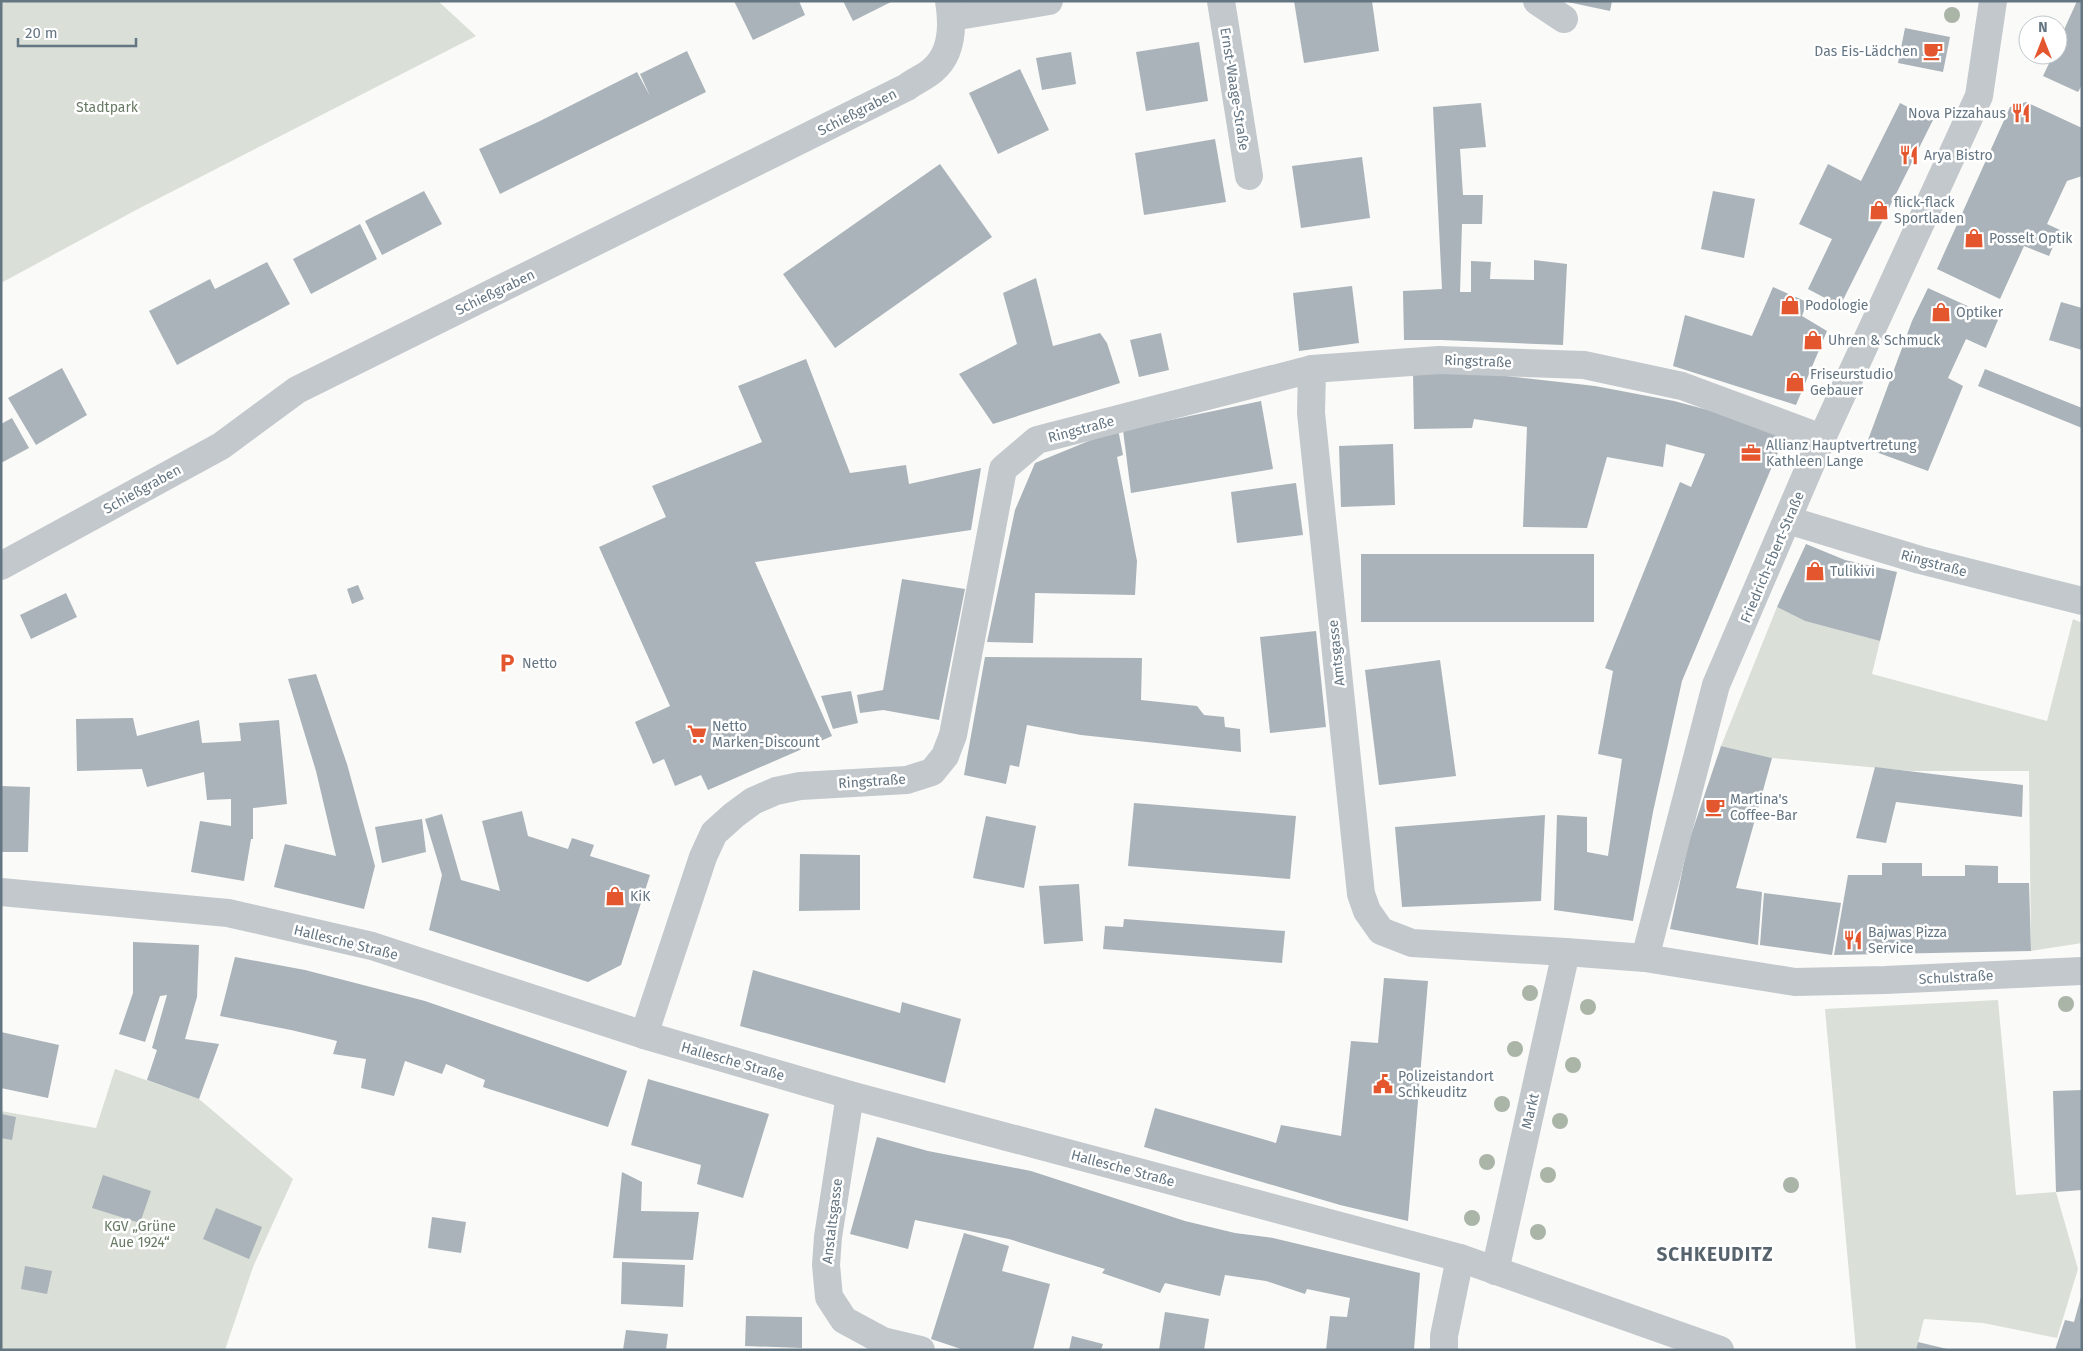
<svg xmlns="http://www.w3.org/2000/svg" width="2083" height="1351" font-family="'Fira Sans',sans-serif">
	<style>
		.green { fill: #dadfd7 }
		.building { fill: #aab3b9 }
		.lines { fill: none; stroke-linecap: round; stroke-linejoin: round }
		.minor { stroke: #c3c8cc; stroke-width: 28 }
		.tree { fill: #aab4a7 }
		.labels { text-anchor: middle; stroke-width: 5; stroke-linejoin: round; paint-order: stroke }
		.poi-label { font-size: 14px; fill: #657683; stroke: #fff; text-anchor: start }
		.street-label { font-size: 14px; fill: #657683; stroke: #fff }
		.park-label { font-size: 14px; fill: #687a64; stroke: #fff }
		.district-label { font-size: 19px; font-weight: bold; letter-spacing: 1px; fill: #57646e; stroke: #fff }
	</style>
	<rect width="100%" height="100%" fill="#fafaf8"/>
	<g class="green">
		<path d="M1,1H438L476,36L136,210L1,283Z"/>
		<path d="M1777,607L1805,621L1880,641L1872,674L2047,721L2073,619L2082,623V943L2031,951L2029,771H1911L1772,758L1721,746Z"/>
		<path d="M1998,1000L2016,1195L2056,1192L2078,1269L2057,1338L1983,1323L1924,1319L1916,1350H1856L1825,1009Z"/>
		<path d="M115,1069L199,1099L293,1179L253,1267L225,1350H1V1111L96,1128Z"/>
	</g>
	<g class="building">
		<path d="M734,1H799L805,15L753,40Z"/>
		<path d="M843,1H893L853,21Z"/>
		<path d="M1294,1H1372L1379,51L1304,63Z"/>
		<path d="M1563,1H1612L1610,11Z"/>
		<path d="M2077,1H2082V85L2078,92L2043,76L2053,55H2058V43Z"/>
		<path d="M1905,28L1950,37L1943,72L1898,63Z"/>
		<path d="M1199,42L1208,101L1146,111L1136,52Z"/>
		<path d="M687,51L706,92L500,194L479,149L538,122L637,72L650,96L640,74Z"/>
		<path d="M1071,52L1076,84L1042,90L1036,58Z"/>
		<path d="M1020,69L1049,130L998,154L969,93Z"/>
		<path d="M2026,102L2082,128V176L2067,181L2047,224L2060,230L2049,256L2024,246L2000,299L1937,269L2010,107Z"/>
		<path d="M1481,103L1486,147L1460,149L1463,195H1483L1482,224H1462L1460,292H1471V261L1491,262L1490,279L1534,280V260L1567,264L1563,345L1442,340H1404L1403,291L1442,289L1433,107Z"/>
		<path d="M1900,103L1933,120L1840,306L1808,289L1832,239L1799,224L1828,164L1861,181Z"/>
		<path d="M1215,139L1226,202L1144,215L1135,153Z"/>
		<path d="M1362,157L1370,218L1301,228L1292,166Z"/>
		<path d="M940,164L992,237L835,348L783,274Z"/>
		<path d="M424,191L442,224L382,255L365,221Z"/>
		<path d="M1713,191L1755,199L1744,258L1701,249Z"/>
		<path d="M360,224L377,259L311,294L293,259Z"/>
		<path d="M267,262L290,304L177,365L149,311L210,279L215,289Z"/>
		<path d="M1036,278L1053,346L1100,333L1107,343L1120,383L993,424L959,374L1017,344L1003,293Z"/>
		<path d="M1352,286L1359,343L1299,351L1293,293Z"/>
		<path d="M1773,287L1807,302L1802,316L1827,331L1796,405L1673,366L1685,315L1752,336Z"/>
		<path d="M1928,288L1998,320L1986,348L1966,339L1948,378L1963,386L1928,471L1865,448L1912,321Z"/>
		<path d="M2061,302L2082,308V350L2049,340Z"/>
		<path d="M1161,333L1169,370L1139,377L1130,340Z"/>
		<path d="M806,359L850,473L906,465L909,484L981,468L971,530L755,562L832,736L708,790L701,775L675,786L664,759L653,764L635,722L670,706L599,547L666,517L652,486L762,442L738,386Z"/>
		<path d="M62,368L87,415L36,445L8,398Z"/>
		<path d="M1985,369L2082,408V428L1978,386Z"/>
		<path d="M1471,372L1595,386L1674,401L1719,413L1784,438L1682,681L1653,812L1633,921L1554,910L1557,815L1587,817V852L1608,856L1622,759L1598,754L1613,671L1605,668L1680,482L1691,487L1705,454L1666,444L1663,467L1607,457L1587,528L1523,527L1527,427L1474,419L1472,428L1414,429L1413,373Z"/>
		<path d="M1261,401L1273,469L1131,493L1123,430Z"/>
		<path d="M12,418L29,448L1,463V424Z"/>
		<path d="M1118,429L1123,455L1117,457L1137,561L1135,595L1035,593L1033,643L987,642L1015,510L1035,463Z"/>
		<path d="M1393,444L1395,505L1341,507L1339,446Z"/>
		<path d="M1296,483L1303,535L1237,543L1231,492Z"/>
		<path d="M1806,544L1845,560L1897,572L1880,641L1805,621L1777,607Z"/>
		<rect x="1361" y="554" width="233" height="68"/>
		<path d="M902,579L965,589L939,720L883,710L860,713L857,695L883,690Z"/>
		<path d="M358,585L364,599L352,604L347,589Z"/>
		<path d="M66,593L77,617L31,639L20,615Z"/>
		<path d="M1316,631L1326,727L1270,733L1260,637Z"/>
		<path d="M985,657L1142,658L1141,700L1197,706L1204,715L1224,717L1225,727L1240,729L1241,752L1081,735L1027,725L1019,767L1010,765L1006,784L964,775Z"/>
		<path d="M1440,660L1456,776L1379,785L1365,670Z"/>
		<path d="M316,674L347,764L375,866L364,909L274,887L285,844L336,856L316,771L288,679Z"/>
		<path d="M851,691L858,723L833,729L821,696Z"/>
		<path d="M133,718L137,736L199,720L202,743L241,741L239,723L279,720L287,804L253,808V839H251L244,881L191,872L200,821L231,826V799L207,800L204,772L147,787L142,769L77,771L76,719Z"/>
		<path d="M1721,746L1772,758L1736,888L1762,892L1758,945L1670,929L1688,844Z"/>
		<path d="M1875,767L2023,785L2022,817L1896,802L1886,843L1856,838Z"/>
		<path d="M1,786L30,787L28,852H1Z"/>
		<path d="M1134,803L1296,816L1290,879L1128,866Z"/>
		<path d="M522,811L528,836L568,849L572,838L594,845L590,856L650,875L621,965L588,982L429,930L442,875L425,819L442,814L461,880L500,891L482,821Z"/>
		<path d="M1545,815L1541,901L1402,907L1395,827Z"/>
		<path d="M986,816L1036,826L1024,888L973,878Z"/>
		<path d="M422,819L426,852L382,863L375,827Z"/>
		<path d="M800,854L860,855V910L799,911Z"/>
		<path d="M1882,863H1922V876H1965V865L1998,866V883H2029L2031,951L1834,955L1848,875H1882Z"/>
		<path d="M1079,884L1083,941L1044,944L1039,886Z"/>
		<path d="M1764,893L1841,903L1832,955L1760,945Z"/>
		<path d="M1124,919L1285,931L1282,963L1103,949L1105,926L1123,927Z"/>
		<path d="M133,942L199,945L197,997L185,1039L219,1044L199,1099L147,1080L157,1050L152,1048L167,995L160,996L145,1042L119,1034L133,993Z"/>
		<path d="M235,957L305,970L425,1001L627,1071L608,1127L483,1087L485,1080L446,1064L442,1074L405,1061L394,1096L361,1088L366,1059L333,1054L337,1041L291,1030L220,1016Z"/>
		<path d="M753,970L900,1013L902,1002L961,1019L945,1083L740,1026Z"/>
		<path d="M1384,978L1428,981L1408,1221L1340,1205L1144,1147L1155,1108L1276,1143L1281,1125L1341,1136L1351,1041L1378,1043Z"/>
		<path d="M1,1032L59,1045L48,1098L1,1088Z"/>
		<path d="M648,1079L769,1114L743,1198L697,1184L701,1165L631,1145Z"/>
		<path d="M2082,1090V1190L2056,1192L2053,1091Z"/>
		<path d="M1,1114L16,1117L12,1140L1,1138Z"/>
		<path d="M877,1137L928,1151L1031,1171L1185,1221L1235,1233L1273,1238L1420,1273L1414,1350H1326L1330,1316L1347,1317L1350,1298L1307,1289L1305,1294L1266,1281L1225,1275L1220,1296L1165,1283L1160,1293L1102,1273L1105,1269L1009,1239L915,1220L908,1249L850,1234Z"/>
		<path d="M622,1172L642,1182L641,1211L699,1212L693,1260L613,1258Z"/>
		<path d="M103,1175L151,1191L140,1223L92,1208Z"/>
		<path d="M216,1208L262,1227L249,1259L203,1239Z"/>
		<path d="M432,1217L466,1222L461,1253L428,1248Z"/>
		<path d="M964,1233L1009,1246L1002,1271L1050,1284L1033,1350H964L931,1339Z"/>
		<path d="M622,1262L685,1265L683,1307L621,1304Z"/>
		<path d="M25,1266L52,1271L47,1294L21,1289Z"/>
		<path d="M2081,1297L2082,1350H2055L2065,1320L2074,1322Z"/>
		<path d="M1165,1312L1209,1319L1204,1350H1159Z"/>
		<path d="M746,1316L802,1317V1348L745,1346Z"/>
		<path d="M626,1330L668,1334L666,1350H623Z"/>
		<path d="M1072,1336L1103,1344L1101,1350H1069Z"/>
		<path d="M1918,1342L1947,1349V1350H1916Z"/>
	</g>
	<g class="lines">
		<g class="minor">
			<path d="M1221,1L1249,176"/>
			<path d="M1537,1L1564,19"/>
			<path d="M952,17L1049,1"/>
			<path d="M1312,369L1311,413L1361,894L1367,911L1381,931L1412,943L1566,952"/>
			<path d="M1788,520L1920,560L2082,601"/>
			<path d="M1,566L221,446L297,390L907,87C915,81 925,77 933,70C953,53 953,25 949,1"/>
			<path d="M1,892L228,913L372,946L644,1035L850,1095L1460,1258L1720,1350"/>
			<path d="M1645,958L1716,685L1822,438L1979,96L1993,1"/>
			<path d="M644,1035L703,857L714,833L734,815L753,801L776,791L800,786L907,780L932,772L945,756L953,735L1003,469L1037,440L1312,369L1439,360L1584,365L1682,386L1822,438"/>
			<path d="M850,1095L828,1237L826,1265L829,1297L844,1320L883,1341L921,1350"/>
			<path d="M1495,1271L1566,952L1645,958L1795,982L1885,980L2082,971"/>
			<path d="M1444,1350V1336L1460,1258"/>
		</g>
	</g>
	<g class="tree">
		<circle cx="1952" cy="15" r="8"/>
		<circle cx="1530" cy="993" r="8"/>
		<circle cx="2066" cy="1004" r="8"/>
		<circle cx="1588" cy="1007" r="8"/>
		<circle cx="1515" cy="1049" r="8"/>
		<circle cx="1573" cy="1065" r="8"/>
		<circle cx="1502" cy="1104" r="8"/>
		<circle cx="1560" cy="1121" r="8"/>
		<circle cx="1487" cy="1162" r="8"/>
		<circle cx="1548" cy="1175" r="8"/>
		<circle cx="1791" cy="1185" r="8"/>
		<circle cx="1472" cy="1218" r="8"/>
		<circle cx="1538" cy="1232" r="8"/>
	</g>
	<defs>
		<symbol id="cafe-bare" viewBox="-9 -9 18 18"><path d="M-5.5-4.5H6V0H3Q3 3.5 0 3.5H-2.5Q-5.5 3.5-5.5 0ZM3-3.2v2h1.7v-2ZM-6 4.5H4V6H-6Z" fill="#e4572e" stroke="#fff" stroke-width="2.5" paint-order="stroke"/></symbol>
		<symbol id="restaurant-bare" viewBox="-9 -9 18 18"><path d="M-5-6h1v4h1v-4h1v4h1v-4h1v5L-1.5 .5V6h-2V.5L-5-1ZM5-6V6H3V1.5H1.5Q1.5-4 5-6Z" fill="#e4572e" stroke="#fff" stroke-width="2.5" paint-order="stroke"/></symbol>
		<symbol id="shop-bare" viewBox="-9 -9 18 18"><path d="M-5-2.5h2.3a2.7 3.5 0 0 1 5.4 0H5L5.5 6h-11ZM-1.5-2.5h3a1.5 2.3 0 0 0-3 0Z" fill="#e4572e" stroke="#fff" stroke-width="2.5" paint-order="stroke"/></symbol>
		<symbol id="office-bare" viewBox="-9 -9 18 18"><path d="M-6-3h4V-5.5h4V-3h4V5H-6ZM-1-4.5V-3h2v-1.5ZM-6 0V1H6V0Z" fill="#e4572e" stroke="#fff" stroke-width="2.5" paint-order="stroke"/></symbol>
		<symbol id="parking-bare" viewBox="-9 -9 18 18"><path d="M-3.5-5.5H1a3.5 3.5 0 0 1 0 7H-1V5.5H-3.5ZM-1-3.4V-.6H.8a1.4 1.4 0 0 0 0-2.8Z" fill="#e4572e" stroke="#fff" stroke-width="2.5" paint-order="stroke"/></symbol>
		<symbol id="supermarket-bare" viewBox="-9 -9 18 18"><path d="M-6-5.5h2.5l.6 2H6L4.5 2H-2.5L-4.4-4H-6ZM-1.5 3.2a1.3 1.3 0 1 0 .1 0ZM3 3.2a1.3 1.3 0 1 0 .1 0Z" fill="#e4572e" stroke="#fff" stroke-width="2.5" paint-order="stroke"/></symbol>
		<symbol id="civic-bare" viewBox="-9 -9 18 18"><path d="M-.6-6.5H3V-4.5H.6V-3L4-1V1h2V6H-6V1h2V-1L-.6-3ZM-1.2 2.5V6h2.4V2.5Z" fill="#e4572e" stroke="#fff" stroke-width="2.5" paint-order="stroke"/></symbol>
	</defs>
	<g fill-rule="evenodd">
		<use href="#cafe-bare" x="1919" y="37" width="28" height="28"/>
		<use href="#restaurant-bare" x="2007" y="99" width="28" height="28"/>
		<use href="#restaurant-bare" x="1895" y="141" width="28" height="28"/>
		<use href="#shop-bare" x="1865" y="196" width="28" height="28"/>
		<use href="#shop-bare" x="1960" y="224" width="28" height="28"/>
		<use href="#shop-bare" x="1776" y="291" width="28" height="28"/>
		<use href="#shop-bare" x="1927" y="298" width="28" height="28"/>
		<use href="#shop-bare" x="1799" y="326" width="28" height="28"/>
		<use href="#shop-bare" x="1781" y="368" width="28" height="28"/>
		<use href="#office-bare" x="1737" y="439" width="28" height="28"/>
		<use href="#shop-bare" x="1801" y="557" width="28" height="28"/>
		<use href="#parking-bare" x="493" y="649" width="28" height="28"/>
		<use href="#supermarket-bare" x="683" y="720" width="28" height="28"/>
		<use href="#cafe-bare" x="1701" y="793" width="28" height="28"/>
		<use href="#shop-bare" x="601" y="882" width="28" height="28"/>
		<use href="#restaurant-bare" x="1839" y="926" width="28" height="28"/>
		<use href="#civic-bare" x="1369" y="1070" width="28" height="28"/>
	</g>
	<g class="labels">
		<g class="poi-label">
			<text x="1918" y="56" text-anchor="end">Das Eis-Lädchen</text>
			<text x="2006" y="118" text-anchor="end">Nova Pizzahaus</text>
			<text x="1924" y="160">Arya Bistro</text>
			<text x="1894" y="207">flick-flack<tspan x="1894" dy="16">Sportladen</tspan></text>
			<text x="1989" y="243">Posselt Optik</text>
			<text x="1805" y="310">Podologie</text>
			<text x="1956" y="317">Optiker</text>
			<text x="1828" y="345">Uhren &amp; Schmuck</text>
			<text x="1810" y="379">Friseurstudio<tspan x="1810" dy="16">Gebauer</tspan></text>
			<text x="1766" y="450">Allianz Hauptvertretung<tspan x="1766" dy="16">Kathleen Lange</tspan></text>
			<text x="1830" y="576">Tulikivi</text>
			<text x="522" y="668">Netto</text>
			<text x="712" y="731">Netto<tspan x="712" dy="16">Marken-Discount</tspan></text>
			<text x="1730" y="804">Martina's<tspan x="1730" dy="16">Coffee-Bar</tspan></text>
			<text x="630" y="901">KiK</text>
			<text x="1868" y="937">Bajwas Pizza<tspan x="1868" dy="16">Service</tspan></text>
			<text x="1398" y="1081">Polizeistandort<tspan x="1398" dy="16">Schkeuditz</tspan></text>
		</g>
		<g class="street-label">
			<text transform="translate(1235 89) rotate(81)" y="5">Ernst-Waage-Straße</text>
			<text transform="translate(857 112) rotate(-27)" y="5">Schießgraben</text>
			<text transform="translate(495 292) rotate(-26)" y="5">Schießgraben</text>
			<text transform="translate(1478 361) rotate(2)" y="5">Ringstraße</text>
			<text transform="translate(1081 429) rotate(-15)" y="5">Ringstraße</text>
			<text transform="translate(142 489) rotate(-29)" y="5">Schießgraben</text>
			<text transform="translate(1772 557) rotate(-67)" y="5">Friedrich-Ebert-Straße</text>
			<text transform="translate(1934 563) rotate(15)" y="5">Ringstraße</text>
			<text transform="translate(1336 653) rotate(-96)" y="5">Amtsgasse</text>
			<text transform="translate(872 781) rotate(-4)" y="5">Ringstraße</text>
			<text transform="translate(346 942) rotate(14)" y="5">Hallesche Straße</text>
			<text transform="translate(1956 977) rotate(-3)" y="5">Schulstraße</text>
			<text transform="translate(733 1061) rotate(16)" y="5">Hallesche Straße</text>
			<text transform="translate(1530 1111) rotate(-77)" y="5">Markt</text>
			<text transform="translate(1123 1168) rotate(15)" y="5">Hallesche Straße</text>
			<text transform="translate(832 1221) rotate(-83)" y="5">Anstaltsgasse</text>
		</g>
		<g class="park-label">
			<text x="107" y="112">Stadtpark</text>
			<text x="140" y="1231">KGV „Grüne<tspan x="140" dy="16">Aue 1924“</tspan></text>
		</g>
		<g class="district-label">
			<text x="1715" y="1261">SCHKEUDITZ</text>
		</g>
	</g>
	<rect width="2083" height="1351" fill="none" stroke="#657683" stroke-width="5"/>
	<g transform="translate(2043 40)"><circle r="24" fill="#ffffff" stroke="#c1c8cd"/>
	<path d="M0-4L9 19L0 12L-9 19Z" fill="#e4572e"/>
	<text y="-8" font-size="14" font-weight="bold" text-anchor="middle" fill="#657683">N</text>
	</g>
	<path d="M18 38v8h118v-8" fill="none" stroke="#657683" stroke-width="2.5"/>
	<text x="25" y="38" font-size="15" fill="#657683" stroke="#ffffff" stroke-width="4" paint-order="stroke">20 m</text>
</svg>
